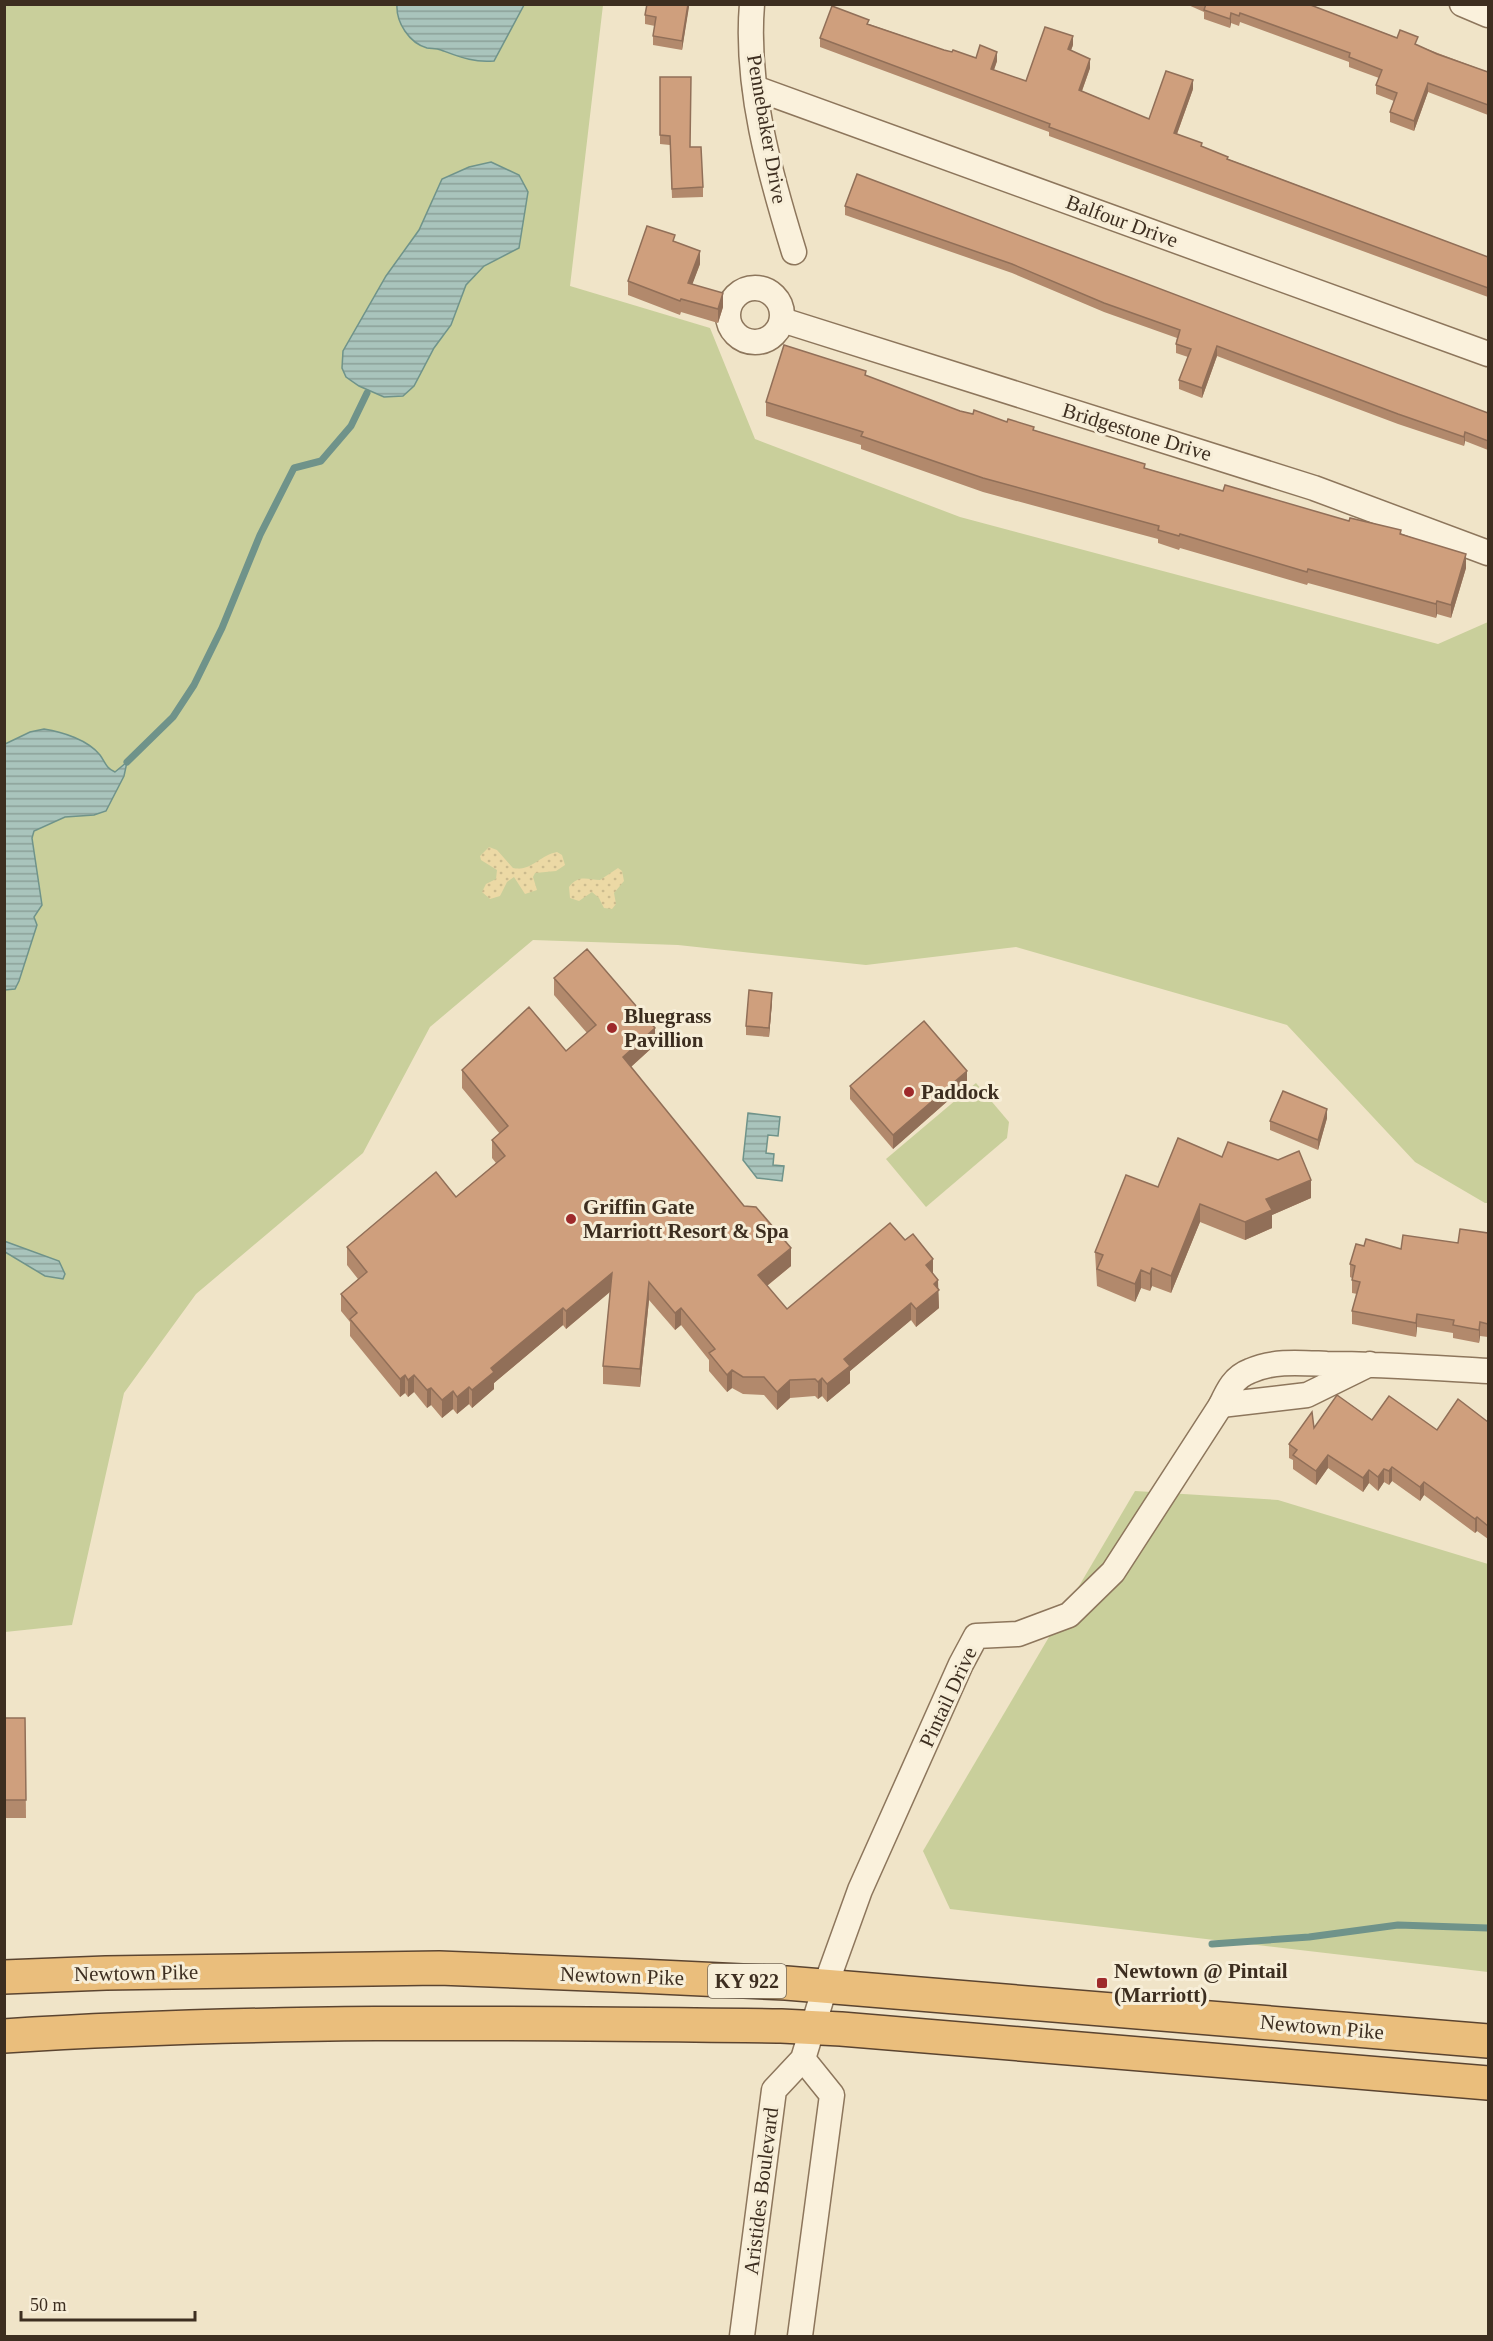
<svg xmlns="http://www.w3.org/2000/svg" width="1493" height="2341" font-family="Georgia,serif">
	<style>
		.green { fill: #c9cf9b }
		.sand { fill: url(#sand-dots) }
		.water { fill: url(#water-rules); stroke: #6f938a; stroke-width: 1.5 }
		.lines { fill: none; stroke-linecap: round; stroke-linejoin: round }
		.stream { stroke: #6f938a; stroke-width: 7 }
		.minor-casing { stroke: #8d765c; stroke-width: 27 }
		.trunk-casing { stroke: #5b4430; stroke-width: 36 }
		.minor { stroke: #faf1dc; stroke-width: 24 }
		.trunk { stroke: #eabe7c; stroke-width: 33 }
		.wall { fill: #b2896c }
		.shaded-wall { fill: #916f58 }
		.building { fill: #cf9f7d; stroke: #916f58; stroke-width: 1.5 }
		.poi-dot { fill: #9e2a2b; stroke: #f7eed8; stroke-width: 2 }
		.labels { text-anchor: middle; stroke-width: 6; stroke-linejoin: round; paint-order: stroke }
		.shield { fill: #f7eed8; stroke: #756857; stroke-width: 1.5 }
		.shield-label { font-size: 20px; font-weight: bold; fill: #3d2e20 }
		.street-label { font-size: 21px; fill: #3d2e20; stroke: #f7eed8 }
		.poi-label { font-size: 21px; font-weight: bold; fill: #3d2e20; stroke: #f7eed8; text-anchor: start }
	</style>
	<defs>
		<pattern id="sand-dots" width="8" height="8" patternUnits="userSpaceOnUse" patternTransform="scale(1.5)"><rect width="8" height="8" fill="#ecd9a5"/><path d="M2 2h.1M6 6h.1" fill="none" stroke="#cbbb8e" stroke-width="1.8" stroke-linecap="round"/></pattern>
		<pattern id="water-rules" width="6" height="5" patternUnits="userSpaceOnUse" patternTransform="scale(1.5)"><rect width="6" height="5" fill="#a9c4bc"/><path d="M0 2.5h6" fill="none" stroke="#8ba098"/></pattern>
	</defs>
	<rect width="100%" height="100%" fill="#f0e4c8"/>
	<g class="green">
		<path d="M5,5H603L570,286L710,328L755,439L960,517L1438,644L1488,622V1203H1485L1415,1162L1287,1025L1016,947L866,965L678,945L533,940L430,1027L363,1153L196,1294L124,1393L72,1625L5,1632Z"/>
		<path d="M976,1083L1009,1122L1007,1138L926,1207L886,1159Z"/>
		<path d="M1135,1491L1278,1500L1488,1564V1972L950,1909L923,1851Z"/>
	</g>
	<g class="sand">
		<path d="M489,847L497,850L513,868C531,872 540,855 557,852L562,855L565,865L556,871L535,873L533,877L537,890L525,894L514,877L507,882L500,896L490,899L482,892L486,884L496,879L497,870L481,860L480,856Z"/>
		<path d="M618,868L622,871L624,881L614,893L616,904L612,909L604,908L599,898L592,892L579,901L570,898L569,887C579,874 588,880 600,880Z"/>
	</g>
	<g class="water">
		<path d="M397,5V4L524,5L494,61C474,63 460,57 441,50C436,48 431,49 427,48C409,43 396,22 397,5Z"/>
		<path d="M491,162L519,175L528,192L519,248L484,266L466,285L451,325L434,348L414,386L403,396L384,397L359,386L346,377L342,368L343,351L386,276L419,230L442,179L469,167Z"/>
		<path d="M44,729C63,732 88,740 100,755C105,762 106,768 115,772L127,762L124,776L106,811L94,815L65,817L34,831L32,838L42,905L34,917L37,925L19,981L15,989L5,990V744L30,732Z"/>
		<path d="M748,1113L780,1117L778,1136L768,1135L766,1153L774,1154L773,1165L784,1166L782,1181L757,1178L743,1160Z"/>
		<path d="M4,1241L59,1261L65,1274L63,1279L45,1276L5,1252Z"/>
	</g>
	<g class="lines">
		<g class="stream">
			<path d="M127,762L173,717L194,685L222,628L260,535L294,468L321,461L351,426L367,393"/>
			<path d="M1212,1944L1309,1937L1398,1925L1488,1928"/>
		</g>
		<defs>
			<g id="minor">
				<path d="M752,4C745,87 770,174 794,252"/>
				<path d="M1462,4L1488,15"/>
				<path d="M755,88L1488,354"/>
				<circle cx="755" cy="315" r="27"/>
				<path d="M782,320L1314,488L1488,553"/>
				<path d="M1370,1364L1307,1395L1221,1405C1228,1390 1234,1377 1250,1371C1274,1360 1302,1363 1327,1364C1381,1364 1435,1368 1488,1371"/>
				<path d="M742,2336L774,2090L803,2059L825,1987L860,1890L961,1664L976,1636L1018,1634L1069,1615L1113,1572L1221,1405"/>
				<path d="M800,2336L832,2095L803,2059"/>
			</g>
			<g id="trunk">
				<path d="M4,1977L106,1973L439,1968L639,1976L786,1983L1488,2041"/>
				<path d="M4,2036C264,2019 522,2023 781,2026L841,2029L1488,2083"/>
			</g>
		</defs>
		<use href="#minor" class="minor-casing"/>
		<use href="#trunk" class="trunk-casing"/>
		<use href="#minor" class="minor"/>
		<use href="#trunk" class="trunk"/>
	</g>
	<g class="wall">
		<path d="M689,4L682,50L653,45V36L655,26L645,24V15Z"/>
		<path d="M1186,4H1308L1488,72V115L1428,92L1414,131L1390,122V112L1394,101L1376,94V85L1379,78L1349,67V62L1240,22L1239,26L1231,23L1230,28L1204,19V12Z"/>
		<path d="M869,24L944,50L976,58L997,61L994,70L1026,81L1073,45L1071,50L1090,68L1082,91L1149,119L1193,89L1177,134L1228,159L1488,257V297L1049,136V132L820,47V38Z"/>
		<path d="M660,77L690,147L703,187V197L672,198L670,145L660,144Z"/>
		<path d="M845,206L1488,413V450L1465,441L1464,446L1398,424L1217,356L1202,398L1179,389V380L1188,357L1176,353V344L1177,338L1104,312L1012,273L845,215Z"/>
		<path d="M675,242L700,264L692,284L723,307L718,323L681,312L680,315L628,295V281Z"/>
		<path d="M866,376L960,411L1007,422L1034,430L1145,468L1223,491L1401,535L1466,568L1451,618L1437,614L1436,618L1308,583L1307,585L1180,548L1179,550L1158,543V539L983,492L861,449V445L766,416V402Z"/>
		<path d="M554,978L655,1045L631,1067L791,1266L767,1286L787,1309L933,1274L938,1289L939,1308L916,1327L911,1320L850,1371V1383L827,1402L822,1396L818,1399L815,1396L790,1398L777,1410L764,1395L743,1394L732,1388L727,1392L709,1371V1360L681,1325L675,1330L649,1300L640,1387L603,1384V1366L610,1292L566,1329L563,1325L494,1383V1389L472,1408L469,1404L457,1414L453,1409L442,1418L431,1405L427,1408L414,1392L408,1397L405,1393L400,1397L350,1336V1322L341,1311V1294L358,1279L347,1265V1247L456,1197L496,1163L492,1158V1140L500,1134L462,1088V1070L566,1051L587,1033L554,995Z"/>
		<path d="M772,1002L769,1037L746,1035V1026Z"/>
		<path d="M967,1084L893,1149L850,1099V1086Z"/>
		<path d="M1327,1118L1318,1150L1270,1130V1121Z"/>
		<path d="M1158,1187L1311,1198L1272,1215V1228L1245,1240L1200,1222L1171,1293L1152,1286L1150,1291L1141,1288L1135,1302L1097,1286L1095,1252Z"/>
		<path d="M1488,1233V1337L1480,1336L1479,1343L1453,1338V1333L1417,1327L1416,1337L1352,1324V1311L1357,1294L1352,1293V1278L1350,1277V1264L1364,1246L1401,1249L1458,1243Z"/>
		<path d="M1372,1420L1437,1430L1488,1422V1539L1477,1531L1475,1533L1424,1495L1420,1501L1392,1481L1389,1485L1384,1482L1378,1491L1369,1483L1363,1492L1328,1468L1316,1485L1293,1469V1460L1289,1458V1444L1314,1428Z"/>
		<path d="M4,1718H25L26,1818H4Z"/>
	</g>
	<g class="shaded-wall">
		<path d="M688,4H689V7L682,50V41Z"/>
		<path d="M1231,13V23L1230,28V19Z"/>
		<path d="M1073,36V45L1068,58V49Z"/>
		<path d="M997,52V61L991,78V69Z"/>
		<path d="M1090,59V68L1079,99V90Z"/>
		<path d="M1193,80V89L1174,142V133Z"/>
		<path d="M1428,83V92L1414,131V121Z"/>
		<path d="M700,251V264L688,296V283Z"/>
		<path d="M723,293V307L718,323V309Z"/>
		<path d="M1217,346V356L1202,398V388Z"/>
		<path d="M1465,432V441L1464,446V437Z"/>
		<path d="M1466,554V568L1451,618V605Z"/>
		<path d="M1437,601V614L1436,618V604Z"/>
		<path d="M772,993V1002L769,1037V1028Z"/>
		<path d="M655,1028V1045L623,1074V1057Z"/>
		<path d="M967,1071V1084L893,1149V1135Z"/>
		<path d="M1327,1109V1118L1318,1150V1140Z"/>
		<path d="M1311,1180V1198L1272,1215V1228L1245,1240V1222L1266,1199Z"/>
		<path d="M1200,1204V1222L1171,1293V1276Z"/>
		<path d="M791,1248V1266L758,1293V1275Z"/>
		<path d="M933,1259V1277L926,1265Z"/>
		<path d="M1152,1268V1286L1150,1291V1274Z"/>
		<path d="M1141,1270V1288L1135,1302V1284Z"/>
		<path d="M612,1273V1290L566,1329V1311Z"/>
		<path d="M938,1280L939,1308L916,1327V1309L934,1284Z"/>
		<path d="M649,1282V1300L640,1387V1369Z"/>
		<path d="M911,1303V1320L850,1371V1383L827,1402V1384L844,1359Z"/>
		<path d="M563,1308V1325L494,1383V1389L472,1408V1390L491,1368Z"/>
		<path d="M681,1308V1325L675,1330V1313Z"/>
		<path d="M1417,1314V1327L1416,1337V1323Z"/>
		<path d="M1480,1322V1336L1479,1343V1330Z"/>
		<path d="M732,1370V1388L727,1392V1375Z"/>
		<path d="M405,1375V1393L400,1397V1379Z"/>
		<path d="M414,1375V1392L408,1397V1380Z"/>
		<path d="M822,1378V1396L818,1399V1382Z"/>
		<path d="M790,1380V1398L777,1410V1392Z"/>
		<path d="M469,1387V1404L457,1414V1397Z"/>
		<path d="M431,1388V1405L427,1408V1390Z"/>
		<path d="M453,1391V1409L442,1418V1400Z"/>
		<path d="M1328,1455V1468L1316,1485V1471Z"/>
		<path d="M1392,1467V1481L1389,1485V1471Z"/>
		<path d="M1384,1469V1482L1378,1491V1477Z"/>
		<path d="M1369,1470V1483L1363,1492V1478Z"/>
		<path d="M1424,1482V1495L1420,1501V1487Z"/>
		<path d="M1477,1517V1531L1475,1533V1519Z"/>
	</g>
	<g class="building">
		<path d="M647,4H688L682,41L653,36L656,17L645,15Z"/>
		<path d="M1206,4H1308L1397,38L1400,30L1418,37L1415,44L1437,54L1488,72V105L1428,83L1414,121L1390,112L1397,93L1376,85L1382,70L1349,57L1350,53L1240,13L1239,16L1231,13L1230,19L1204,10Z"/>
		<path d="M832,6L869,20L867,24L944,50L952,52L953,50L976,58L980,45L997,52L991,69L1026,81L1045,27L1073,36L1068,49L1090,59L1079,90L1149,119L1166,71L1193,80L1174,133L1202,143L1201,146L1228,157L1227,159L1488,257V288L1049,127L1050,124L820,38Z"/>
		<path d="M660,77H691L690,147H701L703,187L672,189L670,136L660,135Z"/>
		<path d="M857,174L1488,413V441L1465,432L1464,437L1398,414L1217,346L1202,388L1179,380L1191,349L1176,344L1180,330L1104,303L1012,264L845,206Z"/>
		<path d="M647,226L675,235L673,241L700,251L688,283L723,293L718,309L681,299L680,301L628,281Z"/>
		<path d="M784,345L866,371L865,375L960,411L973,414L974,410L1007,422L1008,419L1034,427L1033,430L1145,464L1144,468L1223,491L1225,485L1349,521L1350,518L1401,530L1400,534L1466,554L1451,605L1437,601L1436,604L1308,569L1307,572L1180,534L1179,536L1158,530L1159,526L983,478L861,436L863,432L766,402Z"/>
		<path d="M587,949L655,1028L623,1057L744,1206L756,1207L791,1248L758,1275L787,1309L890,1223L905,1240L913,1234L933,1259L926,1265L938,1280L934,1284L939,1290L916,1309L911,1303L844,1359L850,1366L827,1384L822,1378L818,1382L815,1379L790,1380L777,1392L764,1377H743L732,1370L727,1375L709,1353L715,1349L681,1308L675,1313L649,1282L640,1369L603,1366L612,1273L566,1311L563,1308L491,1368L494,1372L472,1390L469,1387L457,1397L453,1391L442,1400L431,1388L427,1390L414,1375L408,1380L405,1375L400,1379L350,1319L357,1313L341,1294L367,1272L347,1247L436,1172L456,1197L505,1156L492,1140L508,1126L462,1070L529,1007L566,1051L596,1025L554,978Z"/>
		<path d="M749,990L772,993L769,1028L746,1026Z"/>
		<path d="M924,1021L967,1071L893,1135L850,1086Z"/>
		<path d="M1283,1091L1327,1109L1318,1140L1270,1121Z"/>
		<path d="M1178,1138L1222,1157L1228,1142L1278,1160L1299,1151L1311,1180L1266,1199L1272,1210L1245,1222L1200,1204L1171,1276L1152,1268L1150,1274L1141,1270L1135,1284L1097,1269L1103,1255L1095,1252L1126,1175L1158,1187Z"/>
		<path d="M1460,1229L1488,1233V1324L1480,1322L1479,1330L1453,1325L1454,1320L1417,1314L1416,1323L1352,1311L1360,1282L1352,1280L1355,1266L1350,1264L1356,1244L1364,1246L1366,1239L1401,1249L1403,1235L1458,1243Z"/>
		<path d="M1337,1395L1372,1420L1389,1396L1437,1430L1458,1399L1488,1422V1526L1477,1517L1475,1519L1424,1482L1420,1487L1392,1467L1389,1471L1384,1469L1378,1477L1369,1470L1363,1478L1328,1455L1316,1471L1293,1455L1297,1450L1289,1444L1312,1412L1314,1428Z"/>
		<path d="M4,1718H25L26,1800H4Z"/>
	</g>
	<g class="poi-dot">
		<circle cx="612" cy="1028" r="6"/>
		<circle cx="909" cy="1092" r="6"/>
		<circle cx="571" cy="1219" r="6"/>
		<rect x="1096" y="1977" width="12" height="12" rx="3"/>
	</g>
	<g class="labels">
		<rect class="shield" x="708" y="1964" width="78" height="34" rx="4.5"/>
		<g class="shield-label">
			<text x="747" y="1988">KY 922</text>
		</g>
		<g class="street-label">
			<text transform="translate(767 129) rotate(80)" y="7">Pennebaker Drive</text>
			<text transform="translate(1122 221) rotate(20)" y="7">Balfour Drive</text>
			<text transform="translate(1137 432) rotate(17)" y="7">Bridgestone Drive</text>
			<text transform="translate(948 1697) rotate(-65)" y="7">Pintail Drive</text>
			<text transform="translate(136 1973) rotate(-1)" y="7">Newtown Pike</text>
			<text transform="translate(622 1976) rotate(2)" y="7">Newtown Pike</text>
			<text transform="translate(1322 2027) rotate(5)" y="7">Newtown Pike</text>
			<text transform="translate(761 2191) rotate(-83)" y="7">Aristides Boulevard</text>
		</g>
		<g class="poi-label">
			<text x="624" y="1023">Bluegrass<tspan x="624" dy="24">Pavillion</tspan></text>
			<text x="921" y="1099">Paddock</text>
			<text x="583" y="1214">Griffin Gate<tspan x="583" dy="24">Marriott Resort &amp; Spa</tspan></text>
			<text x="1114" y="1978">Newtown @ Pintail<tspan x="1114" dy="24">(Marriott)</tspan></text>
		</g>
	</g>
	<rect width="1493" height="2341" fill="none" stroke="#3d2e20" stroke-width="12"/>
	<path d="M21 2311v9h174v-9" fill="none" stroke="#3d2e20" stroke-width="3"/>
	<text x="30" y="2311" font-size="18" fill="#3d2e20" stroke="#f7eed8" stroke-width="4.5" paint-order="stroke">50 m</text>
</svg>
